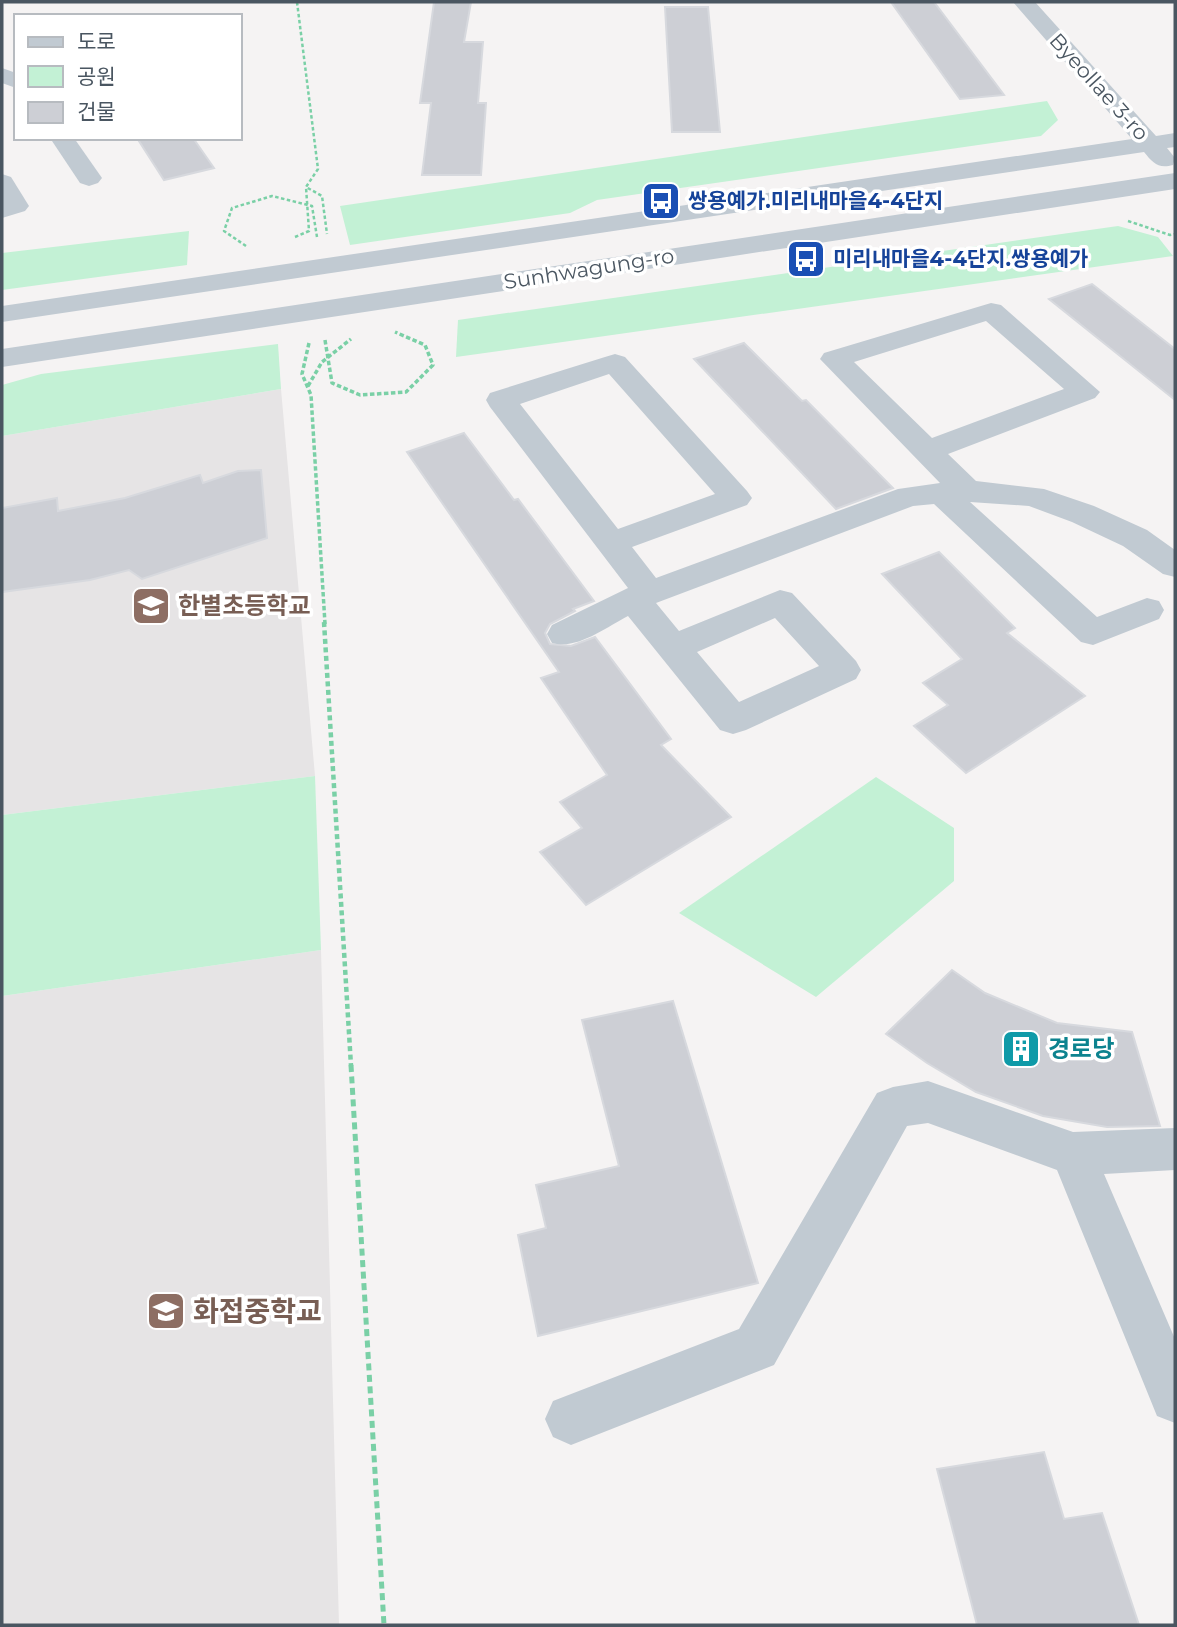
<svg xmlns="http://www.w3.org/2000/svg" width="1177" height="1627" font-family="Montserrat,'Noto Sans KR',sans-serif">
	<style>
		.education { fill: #e6e4e5 }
		.green { fill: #c3f1d5 }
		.building { fill: #cdcfd5; stroke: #d7d9de; stroke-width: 2 }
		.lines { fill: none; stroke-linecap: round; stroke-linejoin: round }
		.path-far3 { stroke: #7ad0a6; stroke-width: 2.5; stroke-dasharray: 3.5 2.5; stroke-linecap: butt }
		.path-far2 { stroke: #7ad0a6; stroke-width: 3.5; stroke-dasharray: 4.5 2.5; stroke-linecap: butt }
		.path-far1 { stroke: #7ad0a6; stroke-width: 4.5; stroke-dasharray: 5 3.5; stroke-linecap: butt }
		.path { stroke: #7ad0a6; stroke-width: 5; stroke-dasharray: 7 4.5; stroke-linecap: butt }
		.minor { fill: #c1cad2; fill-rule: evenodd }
		.labels { text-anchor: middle; stroke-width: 7; stroke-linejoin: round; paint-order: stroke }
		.far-street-label { font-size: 21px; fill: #4a5661; stroke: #fff }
		.far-transit-label { font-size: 21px; font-weight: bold; fill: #164399; stroke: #fff; text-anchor: start }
		.education-label { font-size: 24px; font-weight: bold; fill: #785e54; stroke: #fff; text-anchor: start }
		.culture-label { font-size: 24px; font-weight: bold; fill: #0d838f; stroke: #fff; text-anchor: start }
		.near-education-label { font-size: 28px; font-weight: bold; fill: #785e54; stroke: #fff; text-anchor: start }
	</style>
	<rect width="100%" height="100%" fill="#f5f3f3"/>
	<g class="education">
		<path d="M281,389L315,776L2,815V436Z"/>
		<path d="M321,950L339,1625H2V996Z"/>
	</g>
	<g class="green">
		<path d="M1047,101L1058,120L1041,136L597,200L570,213L350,245L340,206Z"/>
		<path d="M1118,226L1158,237L1173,256L456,357L458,320Z"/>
		<path d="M189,231L187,265L2,290V253Z"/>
		<path d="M278,344L281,389L2,436V385L41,374Z"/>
		<path d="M315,776L321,950L2,996V815Z"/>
		<path d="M876,777L954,828V881L816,997L679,913Z"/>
	</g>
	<g class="building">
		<path d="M434,2H471L464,42H483L478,103H486L481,175H422L431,103H420Z"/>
		<path d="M891,2H934L1004,95L960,99Z"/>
		<path d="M665,7H708L720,132H672Z"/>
		<path d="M137,138H193L214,168L164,180Z"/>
		<path d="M1092,284L1175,349V400L1049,299Z"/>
		<path d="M744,343L802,401L806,400L893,488L836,509L694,359Z"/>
		<path d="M464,433L514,500L518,499L594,601L573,609L575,611L550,624L545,633L550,644L571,646L595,637L671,739L661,745L731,817L586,905L540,852L582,828L560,802L607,775L541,678L559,672L407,452Z"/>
		<path d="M261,470L267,538L142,579L129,570L90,580L2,592V508L57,498L58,511L125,498L200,475L203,483L238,471Z"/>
		<path d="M939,552L1015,628L1007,633L1085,696L966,773L914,726L948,705L923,683L962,659L882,574Z"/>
		<path d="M952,970L985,993L1057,1023L1132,1032L1160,1126L1107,1127L1043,1116L976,1092L927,1063L886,1034Z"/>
		<path d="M673,1001L758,1283L538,1336L518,1235L546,1228L536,1185L619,1166L582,1020Z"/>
		<path d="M1044,1452L1064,1519L1102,1513L1139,1625H977L937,1469Z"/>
	</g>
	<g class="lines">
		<g class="path-far3">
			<path d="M297,2L318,169L306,187L322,196L327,234"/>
			<path d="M1128,221L1170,235L1175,234"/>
			<path d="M295,237L309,231L306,187"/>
			<path d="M246,246L224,231L232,208L272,196L312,206L317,237"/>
		</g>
		<g class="path-far2">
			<path d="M325,340L332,383L360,395L406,392L433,365L425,345L395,332"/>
			<path d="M309,343L302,374L311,395L325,624"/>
			<path d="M308,386L322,362L351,339"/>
		</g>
		<path class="path-far1" d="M324,622L351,1066"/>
		<path class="path" d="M351,1065L384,1625"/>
		<g class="minor">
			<path d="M1013,2H1035L1156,136L1175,133V147L1167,148L1175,158L1173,165C1158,169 1153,163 1144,152L2,322V306L1132,139Z"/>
			<path d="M2,68L16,73V88L2,83Z"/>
			<path d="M50,138H74L102,178L98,183L89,186L80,183Z"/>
			<path d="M1175,173V189L2,367V349Z"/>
			<path d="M2,174L11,177L29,206L25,211L2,218Z"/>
			<path d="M991,303L1001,305L1100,392L1095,398L948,454L976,481L1044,489L1094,506L1147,530L1175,550V577L1163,574L1123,546L1072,522L1029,506L970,502L1097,617L1147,598L1159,601L1164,610L1159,619L1093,645L1081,642L934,504L913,506L656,603L679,631L780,590L792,593L856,661L861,670L856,679L746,730L733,734L720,730L628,616C605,628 577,650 552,643L547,634L552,625L628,588L490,407L486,400L490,393L605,357L615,354L625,357L747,491L752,498L747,505L632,547L656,578L898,489L940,483L820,359L824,353ZM986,321L1064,389L932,438L854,362ZM609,374L715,494L618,529L520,404ZM775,618L819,666L739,702L697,652Z"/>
			<path d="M928,1081L1073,1132L1175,1128V1170L1104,1174L1175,1339V1423L1157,1416L1057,1170L928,1123L907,1126L774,1365L571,1445L553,1437L545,1419L553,1401L739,1329L877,1093L893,1087Z"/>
		</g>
	</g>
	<defs>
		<symbol id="bus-square" viewBox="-11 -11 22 22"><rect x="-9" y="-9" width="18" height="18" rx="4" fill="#1a4fb4" stroke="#fff"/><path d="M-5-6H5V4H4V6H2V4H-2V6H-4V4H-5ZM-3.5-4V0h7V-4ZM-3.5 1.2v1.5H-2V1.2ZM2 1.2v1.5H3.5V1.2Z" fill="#fff"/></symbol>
		<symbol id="school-square" viewBox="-11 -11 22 22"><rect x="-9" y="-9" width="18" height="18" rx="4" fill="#8d6e63" stroke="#fff"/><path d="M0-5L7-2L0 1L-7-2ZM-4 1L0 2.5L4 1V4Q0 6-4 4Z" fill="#fff"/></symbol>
		<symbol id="building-square" viewBox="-11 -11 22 22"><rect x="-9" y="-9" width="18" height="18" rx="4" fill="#0f9aa8" stroke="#fff"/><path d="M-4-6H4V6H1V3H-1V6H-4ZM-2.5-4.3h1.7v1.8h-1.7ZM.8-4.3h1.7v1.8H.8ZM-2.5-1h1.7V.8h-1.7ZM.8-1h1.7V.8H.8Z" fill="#fff"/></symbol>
	</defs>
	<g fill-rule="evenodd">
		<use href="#bus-square" x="639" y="179" width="44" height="44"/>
		<use href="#bus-square" x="784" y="237" width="44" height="44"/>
		<use href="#school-square" x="129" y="584" width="44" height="44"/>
		<use href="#building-square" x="999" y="1027" width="44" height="44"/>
		<use href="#school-square" x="144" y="1289" width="44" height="44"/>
	</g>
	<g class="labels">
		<g class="far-street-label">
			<text transform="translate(1099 87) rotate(48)" y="7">Byeollae 3-ro</text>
			<text transform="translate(589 269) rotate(-9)" y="7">Sunhwagung-ro</text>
		</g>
		<g class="far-transit-label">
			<text x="688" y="208">쌍용예가.미리내마을4-4단지</text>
			<text x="833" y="266">미리내마을4-4단지.쌍용예가</text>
		</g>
		<g class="education-label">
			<text x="178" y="614">한별초등학교</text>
		</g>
		<g class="culture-label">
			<text x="1048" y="1057">경로당</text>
		</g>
		<g class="near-education-label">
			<text x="193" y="1321">화접중학교</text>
		</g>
	</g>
	<rect width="1177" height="1627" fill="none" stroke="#4a5661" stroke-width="7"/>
	<rect x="14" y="14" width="228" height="126" fill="#ffffff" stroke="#b7bbc0" stroke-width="2"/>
	<rect x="28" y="37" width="35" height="10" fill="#c1cad2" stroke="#b7bbc0" stroke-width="2"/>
	<text x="77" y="49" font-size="21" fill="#4a5661">도로</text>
	<rect x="28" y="66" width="35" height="21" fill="#c3f1d5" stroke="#b7bbc0" stroke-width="2"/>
	<text x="77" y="84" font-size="21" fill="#4a5661">공원</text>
	<rect x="28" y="102" width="35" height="21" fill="#cdcfd5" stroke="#b7bbc0" stroke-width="2"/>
	<text x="77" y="119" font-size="21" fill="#4a5661">건물</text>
</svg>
